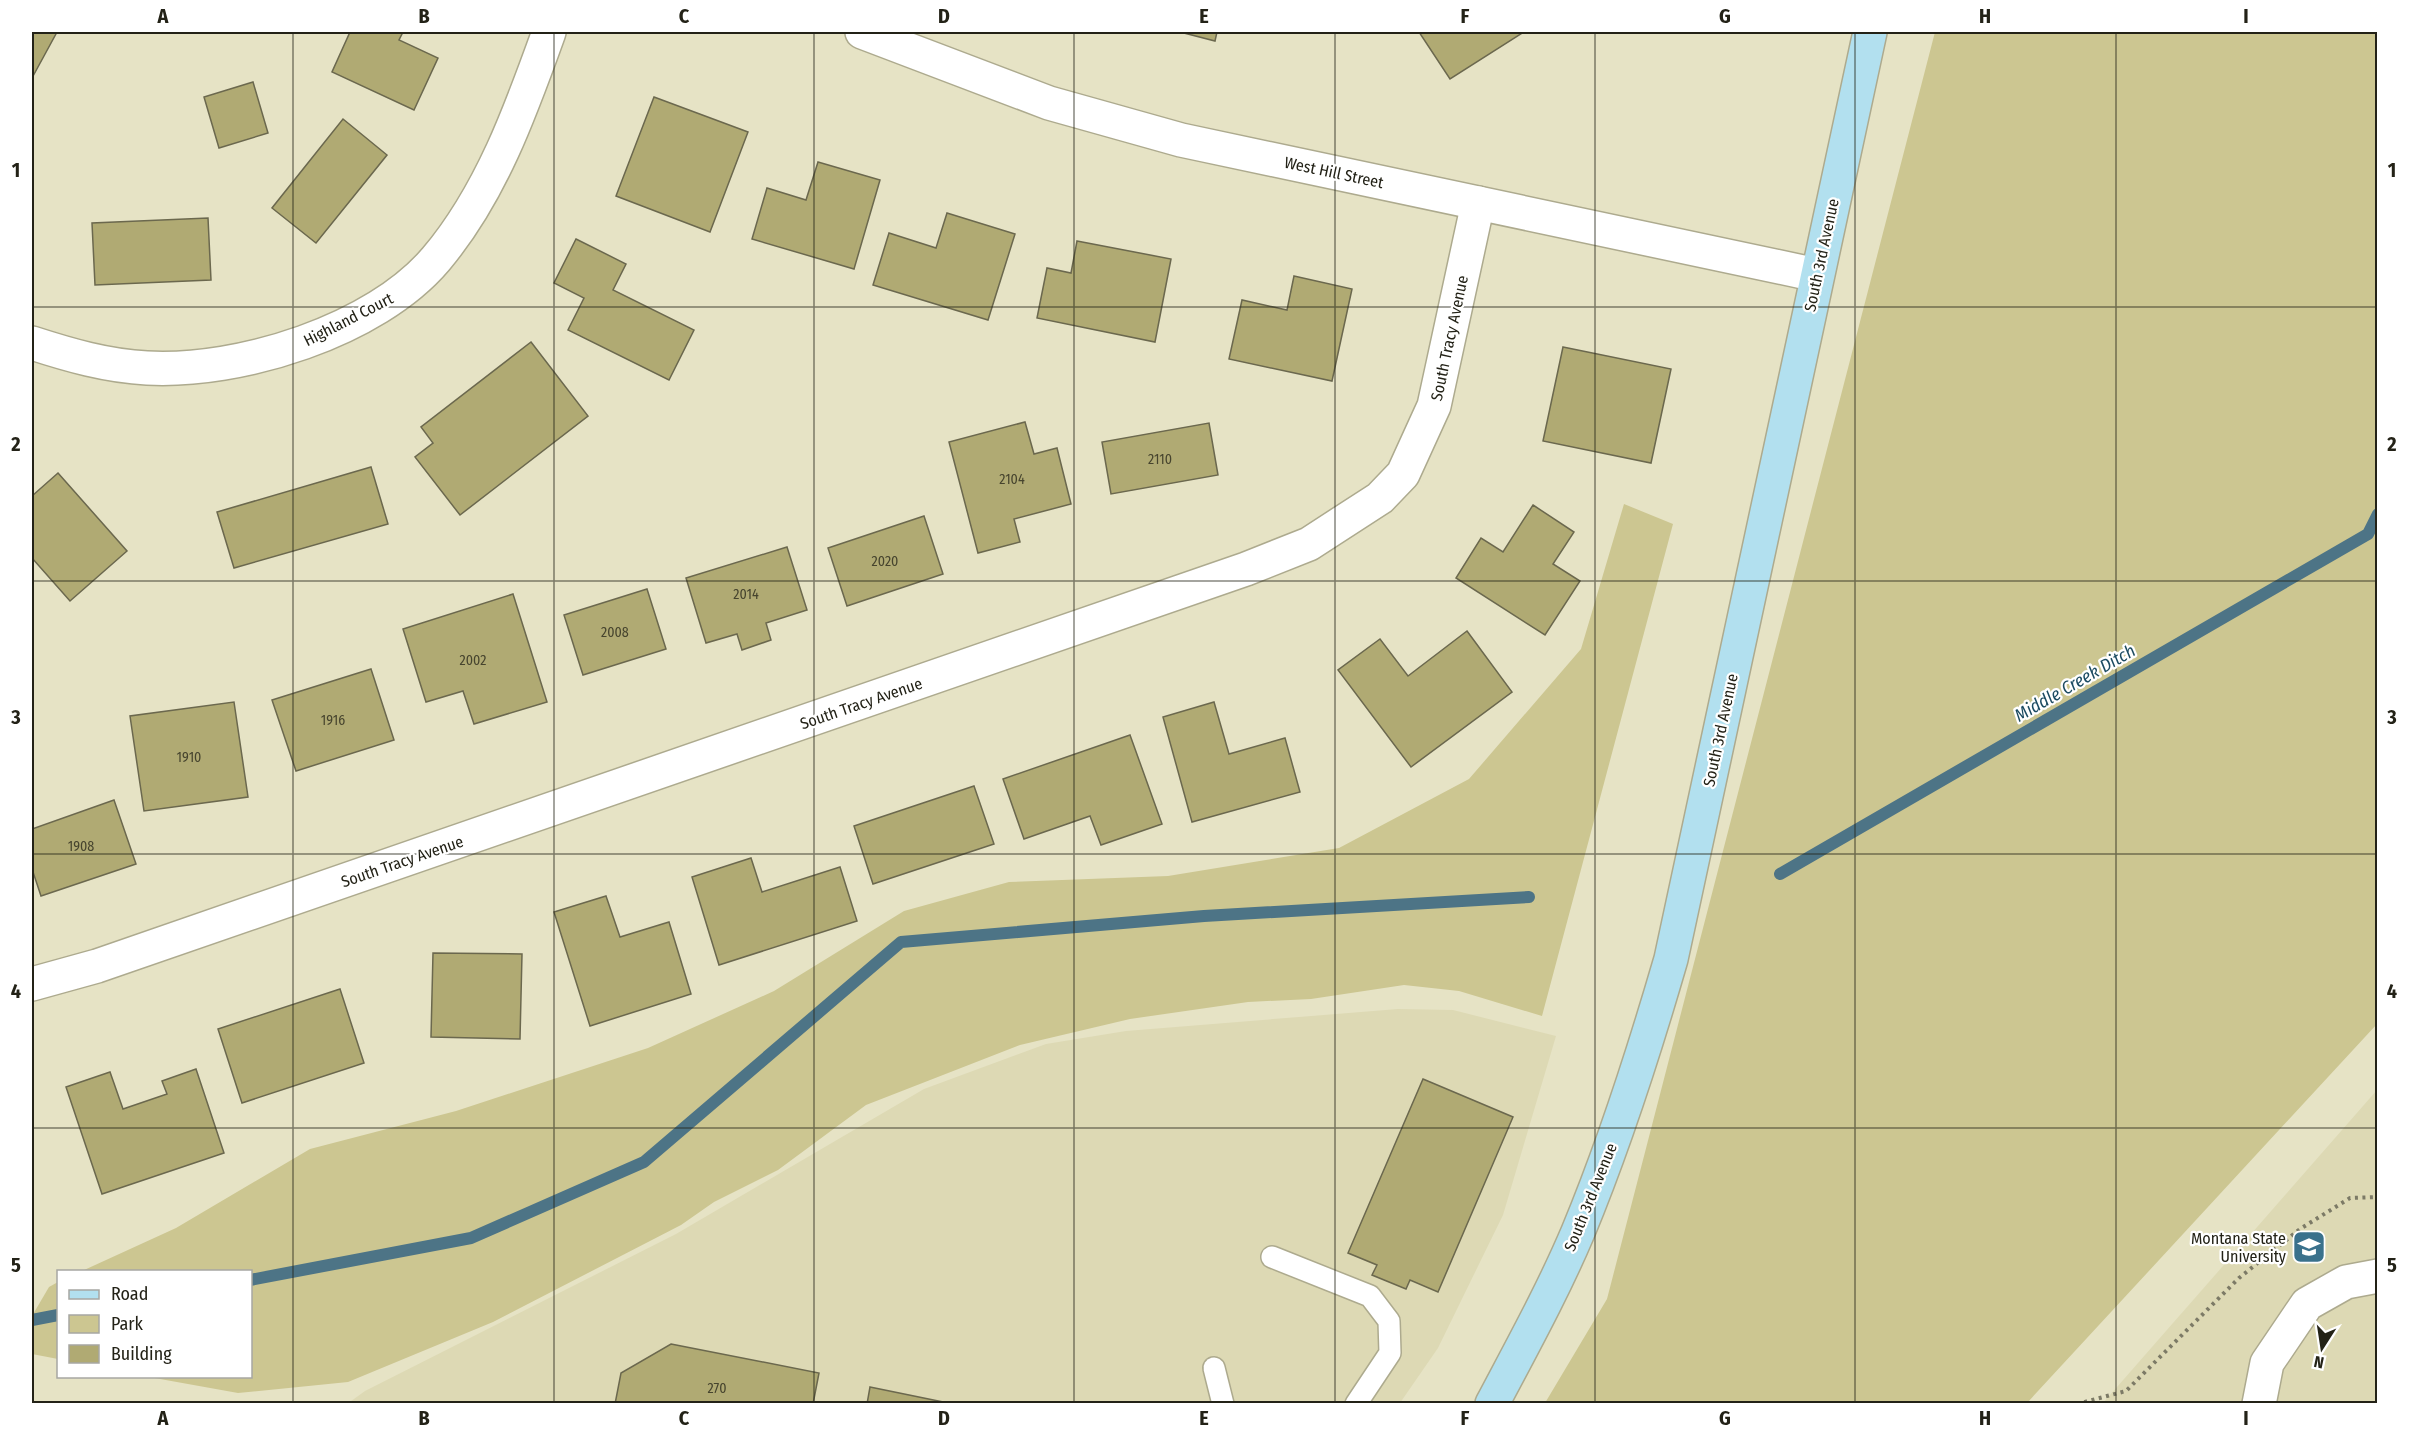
<svg xmlns="http://www.w3.org/2000/svg" width="2409" height="1435" font-family="'Fira Sans Condensed',sans-serif">
	<style>
		.built { fill: #ddd9b4 }
		.green { fill: #ccc691 }
		.lines { fill: none; stroke-linecap: round; stroke-linejoin: round }
		.stream { stroke: #4d7486; stroke-width: 12 }
		.building { fill: #b0aa73; stroke: #6b684e; stroke-width: 1.5 }
		.service-casing { stroke: #adaa8e; stroke-width: 24 }
		.minor-casing { stroke: #adaa8e; stroke-width: 36 }
		.secondary-casing { stroke: #adaa8e; stroke-width: 36 }
		.path { stroke: #7c7a66; stroke-width: 4; stroke-dasharray: 3 4.5; stroke-linecap: butt }
		.service { stroke: #fff; stroke-width: 21 }
		.minor { stroke: #fff; stroke-width: 33 }
		.secondary { stroke: #b2e0ef; stroke-width: 33 }
		.grid { fill: none; stroke: #232217; stroke-width: 1.5; stroke-opacity: 0.55 }
		.labels { text-anchor: middle; stroke-width: 4.5; stroke-linejoin: round; paint-order: stroke }
		.number-label { font-size: 14px; fill: #46442e }
		.street-label { font-size: 16px; fill: #232217; stroke: #fff }
		.poi-label { font-size: 16px; fill: #232217; stroke: #fff; text-anchor: end }
		.water-label { font-size: 18px; font-style: italic; fill: #1c4b61; stroke: #fff }
		.neatline { fill: none; stroke: #232217; stroke-width: 2 }
		.grid-label { font-size: 20px; text-anchor: middle; font-weight: bold; fill: #232217 }
	</style>
	<rect width="100%" height="100%" fill="#e6e3c5"/>
	<g class="built">
		<path d="M1398,1009L1453,1010L1556,1036L1503,1215L1438,1348L1400,1403L347,1404L365,1391L676,1234L924,1089L1046,1044L1126,1031Z"/>
		<path d="M2377,1090V1403H2103Z"/>
	</g>
	<g class="green">
		<path d="M1935,32H2377V1024L2027,1403H1545L1607,1299Z"/>
		<path d="M1624,504L1673,524L1542,1016L1459,991L1404,985L1311,999L1248,1002L1130,1019L1020,1045L866,1105L778,1170L714,1202L681,1225L493,1322L348,1382L238,1393L149,1377L250,1376V1272L82,1271L176,1228L310,1149L456,1111L648,1048L774,991L904,911L1009,882L1168,876L1339,848L1469,779L1581,649Z"/>
		<path d="M58,1282V1359L32,1354V1316L49,1287Z"/>
	</g>
	<g class="lines">
		<g class="stream">
			<path d="M1780,874L2368,534L2378,514"/>
			<path d="M250,1280L471,1238L644,1162L901,942L1204,916L1529,897"/>
			<path d="M32,1320L58,1315"/>
		</g>
	</g>
	<g class="building">
		<path d="M32,32H57L32,78Z"/>
		<path d="M350,32H403L399,40L438,58L414,110L332,72Z"/>
		<path d="M1180,32H1217L1215,41Z"/>
		<path d="M1419,32H1524L1450,79Z"/>
		<path d="M253,82L268,133L219,148L204,97Z"/>
		<path d="M654,97L748,132L710,232L616,196Z"/>
		<path d="M343,119L387,155L316,243L272,208Z"/>
		<path d="M818,162L880,180L854,269L752,239L767,188L806,200Z"/>
		<path d="M947,213L1015,234L988,320L873,285L889,233L936,248Z"/>
		<path d="M208,218L211,280L95,285L92,223Z"/>
		<path d="M576,239L626,264L613,290L694,330L669,380L568,330L584,298L554,283Z"/>
		<path d="M1077,241L1171,259L1155,342L1037,318L1047,268L1071,273Z"/>
		<path d="M1294,276L1352,289L1332,381L1229,359L1242,300L1287,310Z"/>
		<path d="M531,342L588,416L460,515L415,457L433,443L421,427Z"/>
		<path d="M1563,347L1671,369L1651,463L1543,441Z"/>
		<path d="M1025,422L1034,454L1057,448L1071,504L1014,519L1020,542L978,553L949,442Z"/>
		<path d="M1209,423L1218,475L1111,494L1102,442Z"/>
		<path d="M371,467L388,524L234,568L217,512Z"/>
		<path d="M58,473L127,551L70,601L32,558V496Z"/>
		<path d="M1533,505L1574,532L1553,564L1580,581L1545,635L1456,578L1481,538L1503,552Z"/>
		<path d="M924,516L943,574L847,606L828,548Z"/>
		<path d="M787,547L807,610L766,623L771,640L742,650L737,634L706,643L686,578Z"/>
		<path d="M647,589L666,649L583,675L564,615Z"/>
		<path d="M513,594L547,702L474,724L463,691L426,702L403,629Z"/>
		<path d="M1467,631L1512,692L1411,767L1338,670L1380,639L1408,676Z"/>
		<path d="M371,669L394,740L296,771L272,700Z"/>
		<path d="M234,702L248,797L144,811L130,716Z"/>
		<path d="M1214,702L1229,754L1285,738L1300,792L1192,822L1163,717Z"/>
		<path d="M1130,735L1162,824L1101,845L1090,816L1024,839L1003,779Z"/>
		<path d="M974,786L994,844L873,884L854,826Z"/>
		<path d="M114,800L136,864L41,896L32,869V829Z"/>
		<path d="M751,858L762,892L840,867L857,921L719,965L692,877Z"/>
		<path d="M606,896L620,937L669,922L691,994L590,1026L554,912Z"/>
		<path d="M433,953L522,954L520,1039L431,1037Z"/>
		<path d="M340,989L364,1063L242,1103L218,1029Z"/>
		<path d="M196,1069L224,1153L102,1194L66,1087L110,1072L123,1109L167,1094L162,1081Z"/>
		<path d="M1423,1079L1513,1117L1438,1292L1410,1280L1406,1289L1372,1275L1377,1265L1348,1253Z"/>
		<path d="M671,1344L819,1373L813,1404H615L621,1373Z"/>
		<path d="M870,1387L953,1404H867Z"/>
	</g>
	<g class="lines">
		<defs>
			<g id="service">
				<path d="M1272,1257L1370,1296L1389,1321L1390,1353L1356,1404"/>
				<path d="M1214,1368L1223,1404"/>
			</g>
			<g id="minor">
				<path d="M862,32L1049,103L1181,140L1817,275"/>
				<path d="M32,343C69,355 107,366 147,368C240,373 375,331 436,259C491,194 521,110 549,32"/>
				<path d="M32,984L97,966L1246,569L1309,544L1380,498L1403,474L1434,406L1478,203"/>
				<path d="M2259,1404L2267,1363L2307,1304L2346,1282L2378,1276"/>
			</g>
			<path id="secondary" d="M1492,1404C1522,1347 1553,1291 1578,1232C1615,1143 1644,1052 1671,959L1870,32"/>
		</defs>
		<use href="#service" class="service-casing"/>
		<use href="#minor" class="minor-casing"/>
		<use href="#secondary" class="secondary-casing"/>
		<path class="path" d="M2077,1404L2126,1391L2239,1278L2300,1229L2350,1198L2378,1197"/>
		<use href="#service" class="service"/>
		<use href="#minor" class="minor"/>
		<use href="#secondary" class="secondary"/>
	</g>
	<path class="grid" d="M293,32V1404M554,32V1404M814,32V1404M1074,32V1404M1335,32V1404M1595,32V1404M1855,32V1404M2116,32V1404M32,307H2378M32,581H2378M32,854H2378M32,1128H2378"/>
	<defs>
		<symbol id="university-square" viewBox="-11 -11 22 22"><rect x="-9" y="-9" width="18" height="18" rx="4" fill="#3a718c" stroke="#fff"/><path d="M0-5L7-2L0 1L-7-2ZM-4 1L0 2.5L4 1V4Q0 6-4 4Z" fill="#fff"/></symbol>
	</defs>
	<g fill-rule="evenodd">
		<use href="#university-square" x="2290" y="1228" width="38" height="38"/>
	</g>
	<g class="labels">
		<g class="number-label">
			<text x="1160" y="464">2110</text>
			<text x="1012" y="484">2104</text>
			<text x="885" y="566">2020</text>
			<text x="746" y="599">2014</text>
			<text x="615" y="637">2008</text>
			<text x="473" y="665">2002</text>
			<text x="333" y="725">1916</text>
			<text x="189" y="762">1910</text>
			<text x="81" y="851">1908</text>
			<text x="717" y="1393">270</text>
		</g>
		<g class="street-label">
			<text transform="translate(1334 172) rotate(12)" y="6">West Hill Street</text>
			<text transform="translate(1821 255) rotate(-78)" y="6">South 3rd Avenue</text>
			<text transform="translate(348 319) rotate(-27)" y="6">Highland Court</text>
			<text transform="translate(1449 338) rotate(-78)" y="6">South Tracy Avenue</text>
			<text transform="translate(861 703) rotate(-19)" y="6">South Tracy Avenue</text>
			<text transform="translate(1720 730) rotate(-78)" y="6">South 3rd Avenue</text>
			<text transform="translate(402 861) rotate(-19)" y="6">South Tracy Avenue</text>
			<text transform="translate(1590 1197) rotate(-68)" y="6">South 3rd Avenue</text>
		</g>
		<g class="poi-label">
			<text x="2286" y="1244">Montana State<tspan x="2286" dy="18">University</tspan></text>
		</g>
		<g class="water-label">
			<text transform="translate(2075 683) rotate(-30)" y="6">Middle Creek Ditch</text>
		</g>
	</g>
	<rect width="2409" height="1435" fill="none" stroke="#ffffff" stroke-width="66"/>
	<rect x="57" y="1270" width="195" height="108" fill="#ffffff" stroke="#a7a7a2" stroke-width="1.5"/>
	<rect x="69" y="1290" width="30" height="9" fill="#b2e0ef" stroke="#a7a7a2" stroke-width="1.5"/>
	<text x="111" y="1300" font-size="18" fill="#232217">Road</text>
	<rect x="69" y="1315" width="30" height="18" fill="#ccc691" stroke="#a7a7a2" stroke-width="1.5"/>
	<text x="111" y="1330" font-size="18" fill="#232217">Park</text>
	<rect x="69" y="1345" width="30" height="18" fill="#b0aa73" stroke="#a7a7a2" stroke-width="1.5"/>
	<text x="111" y="1360" font-size="18" fill="#232217">Building</text>
	<g transform="translate(2322 1348) rotate(192)" stroke="#ffffff" stroke-width="4.5" paint-order="stroke">
	<path d="M0-4.5L10 22L0 15L-10 22Z" fill="#232217"/>
	<text y="-9" font-size="16" font-weight="bold" text-anchor="middle" fill="#232217">N</text>
	</g>
	<rect x="33" y="33" width="2343" height="1369" class="neatline"/>
	<g class="grid-label">
		<text x="163" y="23">A</text>
		<text x="424" y="23">B</text>
		<text x="684" y="23">C</text>
		<text x="944" y="23">D</text>
		<text x="1204" y="23">E</text>
		<text x="1465" y="23">F</text>
		<text x="1725" y="23">G</text>
		<text x="1985" y="23">H</text>
		<text x="2246" y="23">I</text>
		<text x="16" y="177">1</text>
		<text x="2392" y="177">1</text>
		<text x="16" y="451">2</text>
		<text x="2392" y="451">2</text>
		<text x="16" y="724">3</text>
		<text x="2392" y="724">3</text>
		<text x="16" y="998">4</text>
		<text x="2392" y="998">4</text>
		<text x="16" y="1272">5</text>
		<text x="2392" y="1272">5</text>
		<text x="163" y="1425">A</text>
		<text x="424" y="1425">B</text>
		<text x="684" y="1425">C</text>
		<text x="944" y="1425">D</text>
		<text x="1204" y="1425">E</text>
		<text x="1465" y="1425">F</text>
		<text x="1725" y="1425">G</text>
		<text x="1985" y="1425">H</text>
		<text x="2246" y="1425">I</text>
	</g>
</svg>
